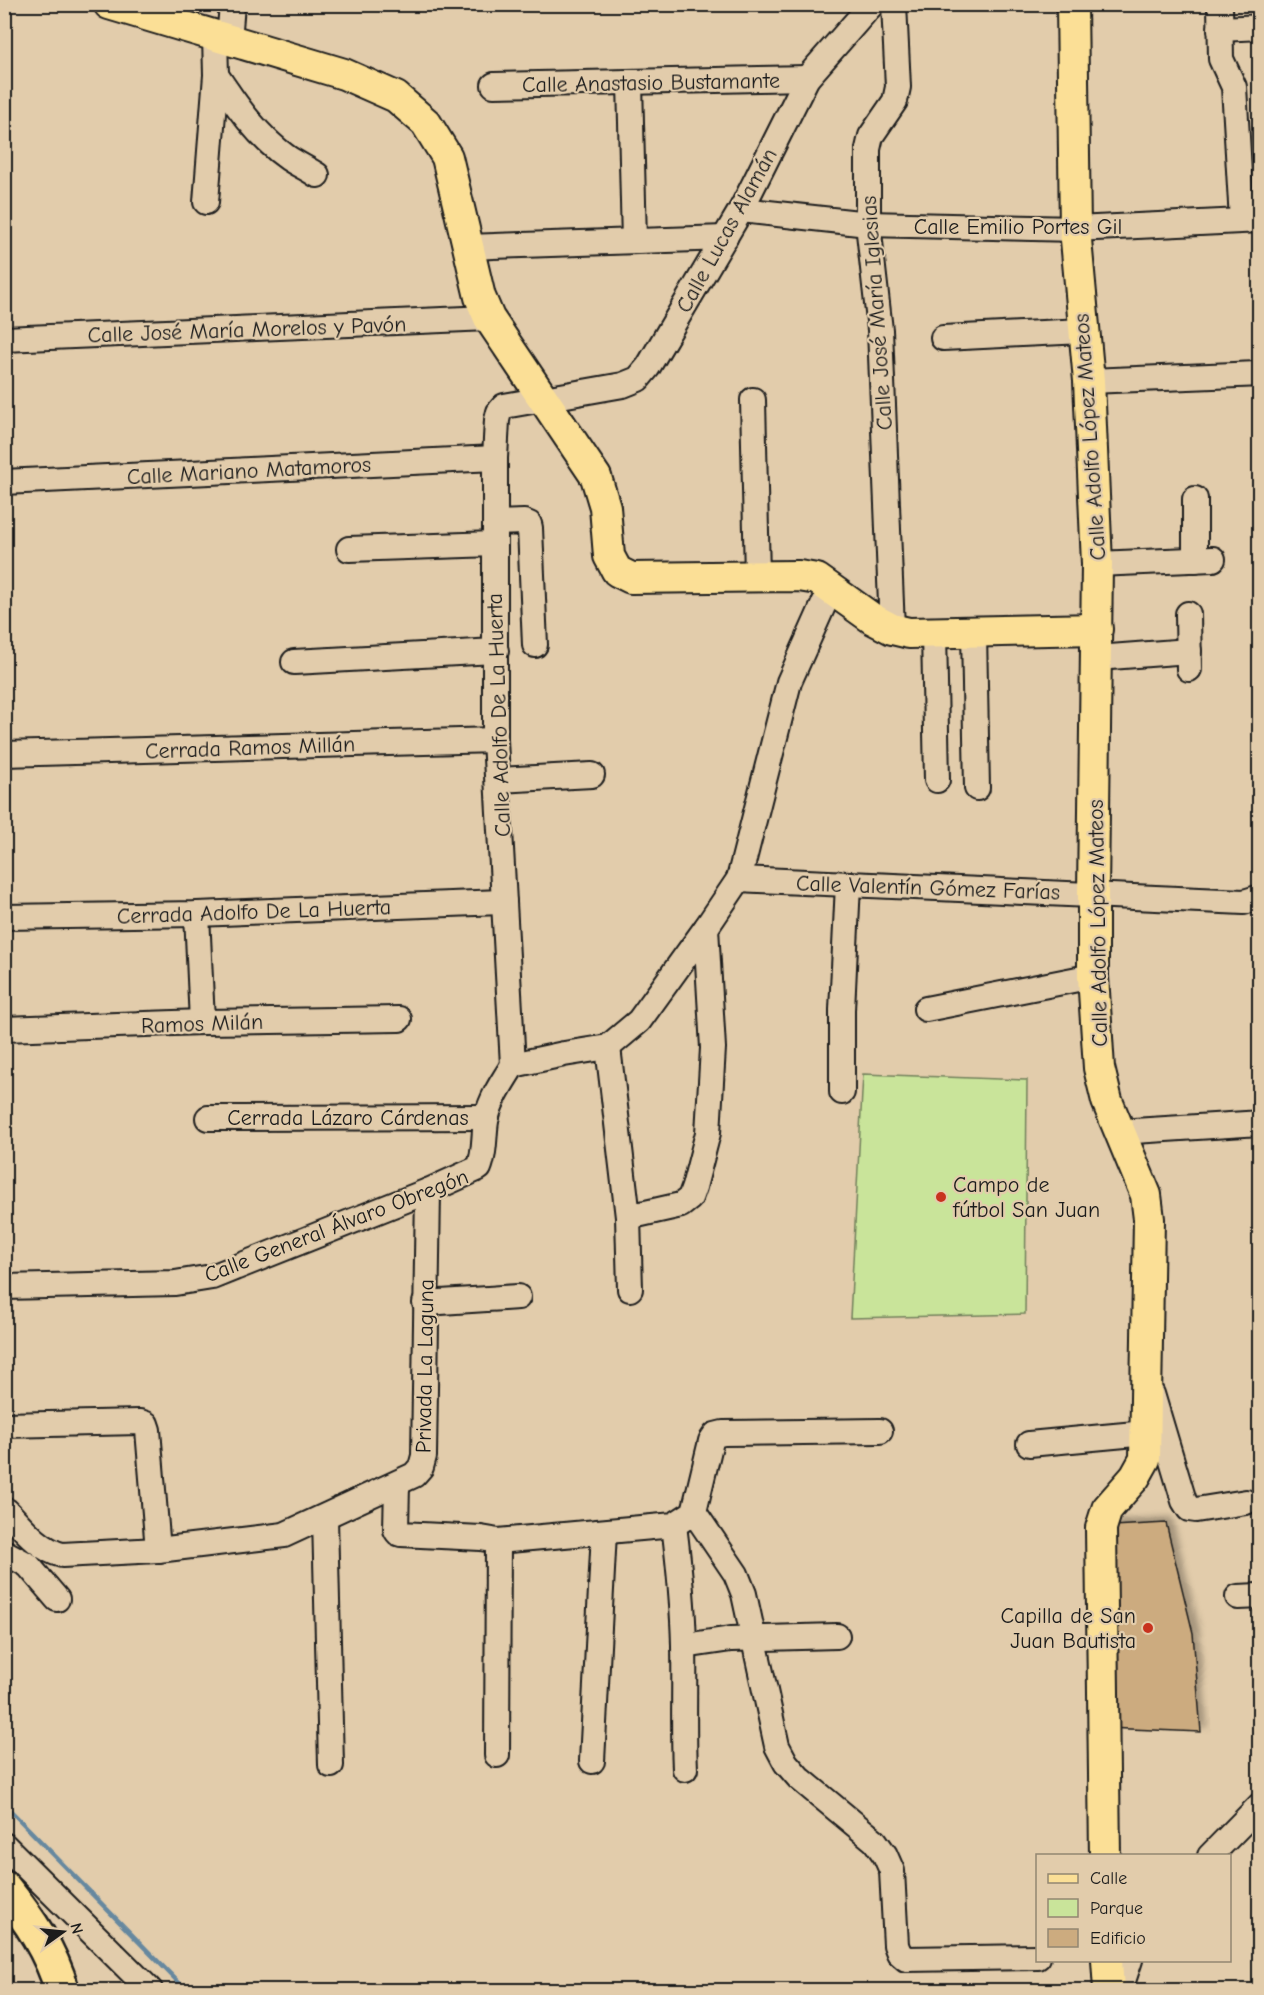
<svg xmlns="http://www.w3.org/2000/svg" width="1264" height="1995" font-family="'Comic Neue',sans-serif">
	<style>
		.green { fill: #c9e49a; stroke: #72805b; stroke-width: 1.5 }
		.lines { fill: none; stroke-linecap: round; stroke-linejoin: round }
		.stream { stroke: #66889f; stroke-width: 4.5 }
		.building { fill: #ccab7f; stroke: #1c1c1c; stroke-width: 1.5; filter: url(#shadow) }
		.minor-casing { stroke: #1c1c1c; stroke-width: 28 }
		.major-casing { stroke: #1c1c1c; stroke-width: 34 }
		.highway-casing { stroke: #1c1c1c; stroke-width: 38 }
		.minor { stroke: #e2ccab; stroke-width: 24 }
		.major { stroke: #fbdf96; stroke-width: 30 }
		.highway { stroke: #fbdf96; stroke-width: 33 }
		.poi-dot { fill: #c8321e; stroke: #e2ccab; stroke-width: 2 }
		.labels { text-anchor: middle; stroke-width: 4.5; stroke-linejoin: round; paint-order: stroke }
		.street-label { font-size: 22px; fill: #1c1c1c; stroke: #e2ccab }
		.poi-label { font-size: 22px; fill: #1c1c1c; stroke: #e2ccab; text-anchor: start }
	</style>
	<defs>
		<filter id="shadow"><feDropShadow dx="5.5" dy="-5.5" stdDeviation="3" flood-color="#0004"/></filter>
	</defs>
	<rect width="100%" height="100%" fill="#e2ccab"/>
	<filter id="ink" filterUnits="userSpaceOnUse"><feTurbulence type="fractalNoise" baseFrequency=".0167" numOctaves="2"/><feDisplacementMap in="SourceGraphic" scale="12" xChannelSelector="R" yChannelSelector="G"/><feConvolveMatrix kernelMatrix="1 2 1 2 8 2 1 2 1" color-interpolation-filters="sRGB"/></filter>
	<g filter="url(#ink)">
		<path class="green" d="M863,1074L1027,1080L1025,1314L850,1318Z"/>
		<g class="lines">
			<path class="stream" d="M4,1804L186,1990"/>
		</g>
		<path class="building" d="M1166,1523L1193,1633L1201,1732L1106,1728L1113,1526Z"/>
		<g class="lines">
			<defs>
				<g id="minor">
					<path d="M1220,4L1221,59L1234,87L1242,220"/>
					<path d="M1220,29L1260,27"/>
					<path d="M229,41L232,4"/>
					<path d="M216,75C236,105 258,137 288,158C297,164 308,169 317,175"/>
					<path d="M630,83L634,241"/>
					<path d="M494,85L807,78"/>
					<path d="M206,202L216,75L215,37"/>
					<path d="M741,210L868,224L1075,229L1260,220"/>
					<path d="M467,247L725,238"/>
					<path d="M943,338L1083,331"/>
					<path d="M4,339L489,318"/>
					<path d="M1089,381L1260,374"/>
					<path d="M753,400L757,576"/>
					<path d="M4,482L495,458"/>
					<path d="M495,523L524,522L529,524L530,528L535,645"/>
					<path d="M349,549L494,544"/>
					<path d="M1195,560V499"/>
					<path d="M1097,564L1213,559"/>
					<path d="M1188,614L1189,669"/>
					<path d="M892,629L880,330L868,224V149L871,136L895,101L898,87L894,4"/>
					<path d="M934,633L937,780"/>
					<path d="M974,633L977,788"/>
					<path d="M1097,658L1189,651"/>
					<path d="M294,662L496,651"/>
					<path d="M4,754L495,740"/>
					<path d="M498,780L592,775"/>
					<path d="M739,879L1244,902L1260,897"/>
					<path d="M197,914L202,1022"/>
					<path d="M4,917L197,914L504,902"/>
					<path d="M926,1009L1093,976"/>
					<path d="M4,1029L202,1022L399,1019"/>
					<path d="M608,1047L628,1217L630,1289"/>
					<path d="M513,1065L495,740V458L497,420L499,412L504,406L623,385L638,379L648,367L741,210L807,78L872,4"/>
					<path d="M842,1092V1010L848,884"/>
					<path d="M208,1118L487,1117"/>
					<path d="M1118,1132L1260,1123"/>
					<path d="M628,1217L681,1205L690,1198L694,1187L708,1133L713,1048L706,928"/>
					<path d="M4,1287L175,1283L212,1277L428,1191L479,1168C486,1152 483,1133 487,1116C492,1097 503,1081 513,1065L564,1054L608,1047L639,1021L706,928L739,879L789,682L831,588"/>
					<path d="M425,1303L518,1297"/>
					<path d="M1152,1394L1184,1501L1189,1509L1196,1510L1246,1502"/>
					<path d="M4,1425L140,1422L146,1424L148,1430L158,1550"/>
					<path d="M1029,1444L1146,1433"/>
					<path d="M397,1484L396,1530L398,1533L401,1534L481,1538L498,1541L674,1525L694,1512L711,1441L715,1435L723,1433L880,1431"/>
					<path d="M7,1511C23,1528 39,1549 62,1555L158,1550L284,1535L414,1475L421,1467L424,1456L428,1191"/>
					<path d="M694,1512L736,1574L744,1594L777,1746L786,1763L799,1778L875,1841L885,1855L892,1871L896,1945L899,1953L906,1959L1038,1957"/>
					<path d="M325,1518L331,1765"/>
					<path d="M674,1525C679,1565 683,1604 684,1645C685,1686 683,1728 685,1769"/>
					<path d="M4,1552L28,1565L57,1599"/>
					<path d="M1238,1597L1260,1596"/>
					<path d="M684,1646L731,1639L837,1636"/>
					<path d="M497,1755L498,1541"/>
					<path d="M592,1761L604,1532"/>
					<path d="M4,1845L150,1990"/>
					<path d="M1210,1856L1260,1805"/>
					<path d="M1120,1990L1130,1960"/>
				</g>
				<g id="major">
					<path d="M109,4L344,74L396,97L426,123L447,157L480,297L489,318L596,477L605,507L609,556L617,571L631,578L799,576L817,579L873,619L892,629L909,633L1097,629"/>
					<path d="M1072,4L1075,229L1089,381L1097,564L1093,894V976L1099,1068L1107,1101L1146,1195L1149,1219L1145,1459L1135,1477L1107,1509L1101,1528L1105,1856"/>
					<path d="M1107,1960L1109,1990"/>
				</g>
				<path id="highway" d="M4,1888C29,1919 51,1951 62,1990"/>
			</defs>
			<use href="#minor" class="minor-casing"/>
			<use href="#major" class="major-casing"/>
			<use href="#highway" class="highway-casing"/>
			<use href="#minor" class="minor"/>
			<use href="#major" class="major"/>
			<use href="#highway" class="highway"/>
		</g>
	</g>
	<g class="poi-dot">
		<circle cx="941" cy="1197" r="6"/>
		<circle cx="1148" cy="1628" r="6"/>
	</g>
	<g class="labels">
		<g class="street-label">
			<text transform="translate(651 82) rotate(-1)" y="8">Calle Anastasio Bustamante</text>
			<text x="1018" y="234">Calle Emilio Portes Gil</text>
			<text transform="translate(726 230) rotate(-61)" y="8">Calle Lucas Alamán</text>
			<text transform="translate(876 313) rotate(-94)" y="8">Calle José María Iglesias</text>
			<text transform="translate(247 329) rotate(-2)" y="8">Calle José María Morelos y Pavón</text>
			<text transform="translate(1089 437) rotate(-94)" y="8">Calle Adolfo López Mateos</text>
			<text transform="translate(249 470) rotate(-3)" y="8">Calle Mariano Matamoros</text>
			<text transform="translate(498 715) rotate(-92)" y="8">Calle Adolfo De La Huerta</text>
			<text transform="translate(250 747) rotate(-2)" y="8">Cerrada Ramos Millán</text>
			<text transform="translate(928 887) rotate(2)" y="8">Calle Valentín Gómez Farías</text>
			<text transform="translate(254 911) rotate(-2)" y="8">Cerrada Adolfo De La Huerta</text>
			<text transform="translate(1097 923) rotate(-91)" y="8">Calle Adolfo López Mateos</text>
			<text transform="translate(202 1023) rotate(-2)" y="8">Ramos Milán</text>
			<text x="348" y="1125">Cerrada Lázaro Cárdenas</text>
			<text transform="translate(336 1225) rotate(-21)" y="8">Calle General Álvaro Obregón</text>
			<text transform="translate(424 1366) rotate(-89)" y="8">Privada La Laguna</text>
		</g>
		<g class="poi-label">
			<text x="953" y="1192">Campo de<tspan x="953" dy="25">fútbol San Juan</tspan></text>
			<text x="1136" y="1623" text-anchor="end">Capilla de San<tspan x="1136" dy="25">Juan Bautista</tspan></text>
		</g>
	</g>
	<rect width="1264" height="1995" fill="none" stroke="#e2ccab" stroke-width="24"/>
	<rect x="12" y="12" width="1240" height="1971" fill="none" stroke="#1c1c1c" stroke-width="2" filter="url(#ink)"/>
	<rect x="1036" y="1854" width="195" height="108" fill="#e2ccab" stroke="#938672" stroke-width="1.5"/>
	<rect x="1048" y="1874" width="30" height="9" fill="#fbdf96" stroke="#938672" stroke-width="1.5"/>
	<text x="1090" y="1884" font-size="18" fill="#1c1c1c">Calle</text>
	<rect x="1048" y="1899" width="30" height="18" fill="#c9e49a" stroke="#938672" stroke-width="1.5"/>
	<text x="1090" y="1914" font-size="18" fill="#1c1c1c">Parque</text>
	<rect x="1048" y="1929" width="30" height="18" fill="#ccab7f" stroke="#938672" stroke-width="1.5"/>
	<text x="1090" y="1944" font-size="18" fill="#1c1c1c">Edificio</text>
	<g transform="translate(63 1932) rotate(75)" stroke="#e2ccab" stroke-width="4.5" paint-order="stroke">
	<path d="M0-4.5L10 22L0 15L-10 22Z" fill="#1c1c1c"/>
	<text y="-9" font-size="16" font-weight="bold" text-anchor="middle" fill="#1c1c1c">N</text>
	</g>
</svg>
